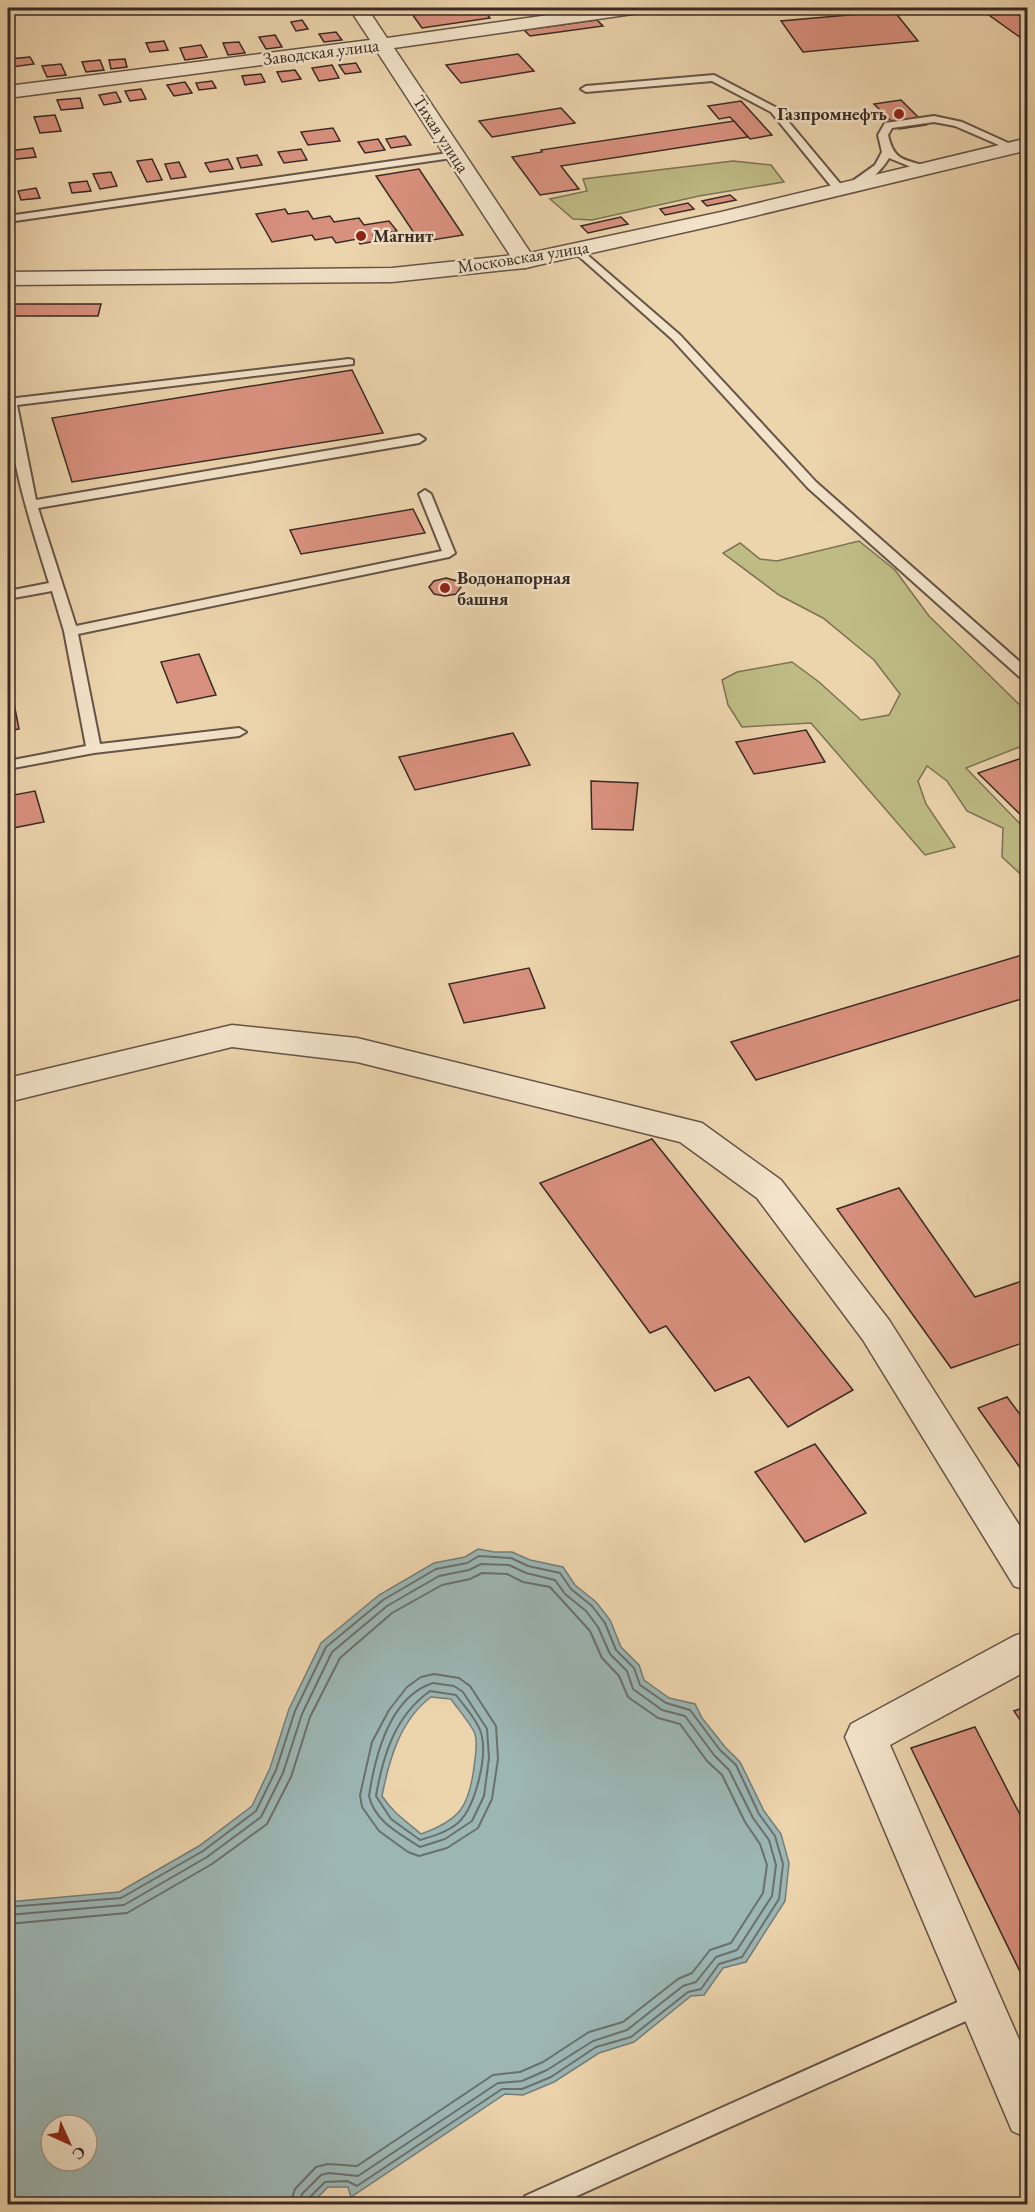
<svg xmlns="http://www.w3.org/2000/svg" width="1035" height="2212" font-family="'EB Garamond',serif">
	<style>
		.green { fill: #bebb85; stroke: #7c7254; stroke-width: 1.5 }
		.water { fill: #9cb6b4; stroke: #747e7a; stroke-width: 1.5; fill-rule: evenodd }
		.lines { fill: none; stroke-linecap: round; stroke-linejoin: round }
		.shore { stroke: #6a706c; stroke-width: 2 }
		.building { fill: #d9917f; stroke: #392a24; stroke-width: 1.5 }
		.service-casing { stroke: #665446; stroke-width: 4 }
		.minor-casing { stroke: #665446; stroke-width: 3 }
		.tertiary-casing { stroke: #665446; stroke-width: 3 }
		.service { fill: #f3e3ca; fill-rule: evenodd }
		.minor { fill: #f3e3ca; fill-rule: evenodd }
		.tertiary { fill: #f3e3ca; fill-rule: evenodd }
		.poi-dot { fill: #8f2418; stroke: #f3e3ca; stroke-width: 2 }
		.labels { text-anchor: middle; stroke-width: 5; stroke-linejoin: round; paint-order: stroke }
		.far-street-label { font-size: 18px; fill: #392a24; stroke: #f3e3ca }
		.far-poi-label { font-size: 18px; font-weight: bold; fill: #392a24; stroke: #f3e3ca; text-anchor: start }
	</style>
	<rect width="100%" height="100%" fill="#ecd4ad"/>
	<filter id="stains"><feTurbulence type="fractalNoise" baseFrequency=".00333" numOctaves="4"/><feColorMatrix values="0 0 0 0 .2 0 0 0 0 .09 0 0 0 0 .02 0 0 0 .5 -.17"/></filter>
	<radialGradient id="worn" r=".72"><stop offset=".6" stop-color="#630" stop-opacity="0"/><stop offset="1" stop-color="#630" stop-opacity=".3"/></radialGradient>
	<g class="green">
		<path d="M733,161L771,165L784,182L699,196L592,220L573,219L550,199L587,191L583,179Z"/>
		<path d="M859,541L895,570L929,616L1027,712V744L966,768L1027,831V880L1002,857L1003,828L967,811L947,781L927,766L918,781L926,804L955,847L925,855L811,723L742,727L728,705L722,680L737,672L792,662L819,682L861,720L889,715L900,694L874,660L823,618L779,595L723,553L740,543L760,559L777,561Z"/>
	</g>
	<path class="water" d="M478,1549L494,1552H512L530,1560L563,1567L575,1585L596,1602L610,1620L621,1647L639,1665L644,1680L669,1698L695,1704L702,1718L725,1747L740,1762L764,1811L781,1834L789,1863L785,1901L746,1962L723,1968L704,1995L691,1996L634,2042L599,2053L554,2082L523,2095L505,2094L351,2197L348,2187H328L311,2204H8V1902L119,1892L199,1846L252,1806L270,1768L289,1709L321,1643L379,1595L434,1563L465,1557ZM431,1697L451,1699C457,1708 472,1725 475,1734C478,1743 475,1758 474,1767C469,1807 460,1820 421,1834C405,1820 394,1814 382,1796C389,1760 400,1720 431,1697ZM51,2125H87V2161H51Z"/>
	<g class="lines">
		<g class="shore">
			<path d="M434,1674L459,1678L470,1686L496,1726L498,1759L492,1799L478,1828L447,1848L419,1856L408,1852L379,1831L362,1807L360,1795L372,1742L389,1710L407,1687L421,1677Z"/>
			<path d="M433,1683L454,1686L463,1692L487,1729L489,1758L484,1796L472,1821L445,1839L420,1847C399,1833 375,1822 369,1796C375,1756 389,1697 433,1683Z"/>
			<path d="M430,1691L456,1695C464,1706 475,1717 480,1730C489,1753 476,1806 458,1823C447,1832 434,1836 420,1840L391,1819L376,1796C383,1755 395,1716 430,1691Z"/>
			<path d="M8,1907L121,1898L203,1851L256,1811L276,1770L295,1711L326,1647L383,1600L436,1569L467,1563L479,1556L511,1558L528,1566L560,1573L571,1589L592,1606L605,1623L616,1650L634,1668L640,1685L666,1703L690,1710L720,1750L736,1765L759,1814L775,1836L783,1864L779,1899L742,1957L719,1964L701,1989L688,1992L631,2037L596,2047L551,2077L522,2089H502L357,2186L347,2181L325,2182L308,2199L307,2204"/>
			<path d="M8,1915L124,1905L207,1857L261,1817L283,1773L302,1714L332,1652L387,1606L439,1576L469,1570L481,1564L509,1565L526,1573L555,1580L565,1594L586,1611L598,1627L610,1654L627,1671L633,1689L662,1710L685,1716L714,1755L729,1770L753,1818L769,1840L776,1865L772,1896L737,1950L716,1957L696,1982L683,1986L627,2030L593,2041L547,2070L522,2081L498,2083L358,2176L329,2173L321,2175L302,2194L299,2204"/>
			<path d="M8,1924L127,1913L212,1864L267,1824L291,1777L310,1717L340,1658L392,1613L442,1585L470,1579L482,1573L507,1574L523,1582L550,1587L590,1631L602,1658L619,1676L628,1697L658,1718L680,1724L707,1761L722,1775L745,1822L760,1844L767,1865L763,1893L731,1943L710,1950L692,1973L678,1979L623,2022L589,2032L543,2062L520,2072L493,2075L357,2166L328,2164L316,2167L295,2189L290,2204"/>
		</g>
	</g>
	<g class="building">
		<path d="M460,8H482L490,18L422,28L412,14Z"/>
		<path d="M979,8H1028V43Z"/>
		<path d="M894,11L918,41L803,52L781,21Z"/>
		<path d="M302,20L308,29L296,31L291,22Z"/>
		<path d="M597,20L603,26L530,36L524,30Z"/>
		<path d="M336,32L342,40L324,42L319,34Z"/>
		<path d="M275,35L282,47L266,49L259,37Z"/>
		<path d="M164,41L168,50L150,52L146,43Z"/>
		<path d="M239,42L245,53L228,55L223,43Z"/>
		<path d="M201,45L207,57L185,60L180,48Z"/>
		<path d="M518,54L534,71L461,83L446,65Z"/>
		<path d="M30,57L34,64L12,67L9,59Z"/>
		<path d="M125,59L127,67L111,69L109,60Z"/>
		<path d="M100,60L104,70L86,72L82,62Z"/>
		<path d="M356,63L361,72L345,74L339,65Z"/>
		<path d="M61,64L66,75L47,77L42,66Z"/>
		<path d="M332,65L339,78L319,81L312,68Z"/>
		<path d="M295,70L301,79L282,82L277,72Z"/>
		<path d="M261,74L265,82L245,85L242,76Z"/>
		<path d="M212,81L216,88L199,90L196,83Z"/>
		<path d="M185,82L192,93L174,96L167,85Z"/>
		<path d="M141,89L146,99L130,101L125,91Z"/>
		<path d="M116,92L121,102L104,105L99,95Z"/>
		<path d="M80,98L83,108L61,110L57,100Z"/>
		<path d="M901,100L926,125L899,129L874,104Z"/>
		<path d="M741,101L772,135L750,139L730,117L719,119L708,106Z"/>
		<path d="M561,108L575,123L492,137L479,121Z"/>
		<path d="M55,115L61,131L40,133L34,117Z"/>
		<path d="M734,121L748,137L561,166L579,189L540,195L512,157L542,152L541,150Z"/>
		<path d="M333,128L340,141L308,145L301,132Z"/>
		<path d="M405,136L411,145L391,148L386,139Z"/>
		<path d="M378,139L385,150L365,153L358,142Z"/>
		<path d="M33,148L36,157L8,160V151Z"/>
		<path d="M301,149L307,160L284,163L278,152Z"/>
		<path d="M257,155L262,165L241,168L237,158Z"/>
		<path d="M152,159L162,180L147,182L137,161Z"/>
		<path d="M228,159L233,169L210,172L205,163Z"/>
		<path d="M179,162L186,177L171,179L165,164Z"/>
		<path d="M419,169L463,235L420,242L376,176Z"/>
		<path d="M111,172L117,186L100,189L93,174Z"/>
		<path d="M87,181L91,191L72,193L69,183Z"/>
		<path d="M36,188L40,198L21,200L18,191Z"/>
		<path d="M730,195L736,200L707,206L702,201Z"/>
		<path d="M688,203L694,209L665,215L660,209Z"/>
		<path d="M285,209L288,214L308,211L313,219L330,216L334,222L359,218L364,225L389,221L397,231L373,235L377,241L360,244L357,239L336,243L332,237L315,240L312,235L272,242L256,214Z"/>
		<path d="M621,217L628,224L588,233L581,226Z"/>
		<path d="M9,304H101L98,316H8Z"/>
		<path d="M352,370L383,433L72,482L52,418Z"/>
		<path d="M413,509L425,533L301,554L290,530Z"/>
		<path d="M446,578L457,581L461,587L456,594L445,596L434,594L429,587L434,581Z"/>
		<path d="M199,654L216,695L177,703L161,662Z"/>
		<path d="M8,673L19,729L8,731Z"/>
		<path d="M806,730L825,762L754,774L736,742Z"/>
		<path d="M513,733L530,765L415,790L399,757Z"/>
		<path d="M1028,756V822L978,773Z"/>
		<path d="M591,781L638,783L633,830L592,829Z"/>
		<path d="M35,791L44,822L8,829V796Z"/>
		<path d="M1022,955L1028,963V997L756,1080L731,1042Z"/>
		<path d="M529,968L545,1008L464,1023L449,984Z"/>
		<path d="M652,1139L853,1390L788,1427L749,1377L715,1391L666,1326L650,1333L540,1183Z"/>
		<path d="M899,1188L975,1297L1028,1279V1341L951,1368L837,1209Z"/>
		<path d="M1007,1397L1022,1417L1028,1415V1479L978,1408Z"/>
		<path d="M815,1444L866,1513L805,1542L755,1472Z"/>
		<path d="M1028,1706V1732L1014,1711Z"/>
		<path d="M975,1727L1028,1830V1988L911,1748Z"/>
	</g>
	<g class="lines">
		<defs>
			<g id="service">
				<path d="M714,75L777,108L843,187V191H835L771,112L712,81L586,92L581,89L586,86Z"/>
				<path d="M934,116L962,122L1017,147L1008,149L955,126L934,122L892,128L888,135C894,162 905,159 929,167V171H921L889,158C882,170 862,191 847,189V185L875,165L882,152L878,135L885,123Z"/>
				<path d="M455,152L459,153V157L8,222V216Z"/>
				<path d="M577,246L680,335L816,482L1028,669V681L1023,680L808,488L672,339L573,251V247Z"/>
				<path d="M349,359L353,360V364L17,405L36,500L419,435L425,439L419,443L38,508L76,626L442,551L419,494L425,490L431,494L455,553L449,557L78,634L100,744L239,728L246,732L239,736L94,753L8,769V761L86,746L64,631L52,591L8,599V591L49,583C32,528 8,457 8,399Z"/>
				<path d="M980,1992L988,1995L991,2003L988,2011L559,2204H521L525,2196Z"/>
			</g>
			<g id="minor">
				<path d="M349,8H367L387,38L598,8H642L640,12L633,14L394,48L536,261L533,266L525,268L517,266L376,50L8,98V86L370,40Z"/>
				<path d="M232,1025L357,1038L702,1123L781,1180L889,1320L1028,1539V1591L1014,1586L863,1340L757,1198L680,1142L357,1062L232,1047L8,1102V1078Z"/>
				<path d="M1028,1631V1670L890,1745L1028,2060V2138L1012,2131L845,1737L851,1724L1014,1636Z"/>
			</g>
			<path id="tertiary" d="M1028,138V150L721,224L525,268L392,282L8,285V272L392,268L525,254L721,212Z"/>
		</defs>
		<use href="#service" class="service-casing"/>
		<use href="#minor" class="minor-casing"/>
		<use href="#tertiary" class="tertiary-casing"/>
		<use href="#service" class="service"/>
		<use href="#minor" class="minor"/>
		<use href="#tertiary" class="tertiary"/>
	</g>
	<g class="poi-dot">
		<circle cx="899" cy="114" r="6"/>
		<circle cx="361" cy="236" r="6"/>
		<circle cx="445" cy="588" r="6"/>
	</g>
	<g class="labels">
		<g class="far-street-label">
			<text transform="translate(321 52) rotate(-7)" y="6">Заводская улица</text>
			<text transform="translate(441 134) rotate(57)" y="6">Тихая улица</text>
			<text transform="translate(523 257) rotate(-9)" y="6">Московская улица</text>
		</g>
		<g class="far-poi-label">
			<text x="887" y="120" text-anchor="end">Газпромнефть</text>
			<text x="373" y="242">Магнит</text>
			<text x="457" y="584">Водонапорная<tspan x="457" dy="21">башня</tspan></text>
		</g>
	</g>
	<rect width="1035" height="2212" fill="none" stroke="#ecd4ad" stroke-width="30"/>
	<rect x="9" y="9" width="1017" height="2194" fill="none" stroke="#392a24" stroke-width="3"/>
	<rect x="15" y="15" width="1005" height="2182" fill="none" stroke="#392a24" stroke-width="1.5"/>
	<g transform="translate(69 2143) rotate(135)"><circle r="28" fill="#f3e3ca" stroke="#a99988" stroke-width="1.5"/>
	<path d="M0-4.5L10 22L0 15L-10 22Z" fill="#8f2418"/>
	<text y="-9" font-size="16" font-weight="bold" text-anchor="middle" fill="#392a24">С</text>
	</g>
	<rect width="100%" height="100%" filter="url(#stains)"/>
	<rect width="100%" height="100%" fill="url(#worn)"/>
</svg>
